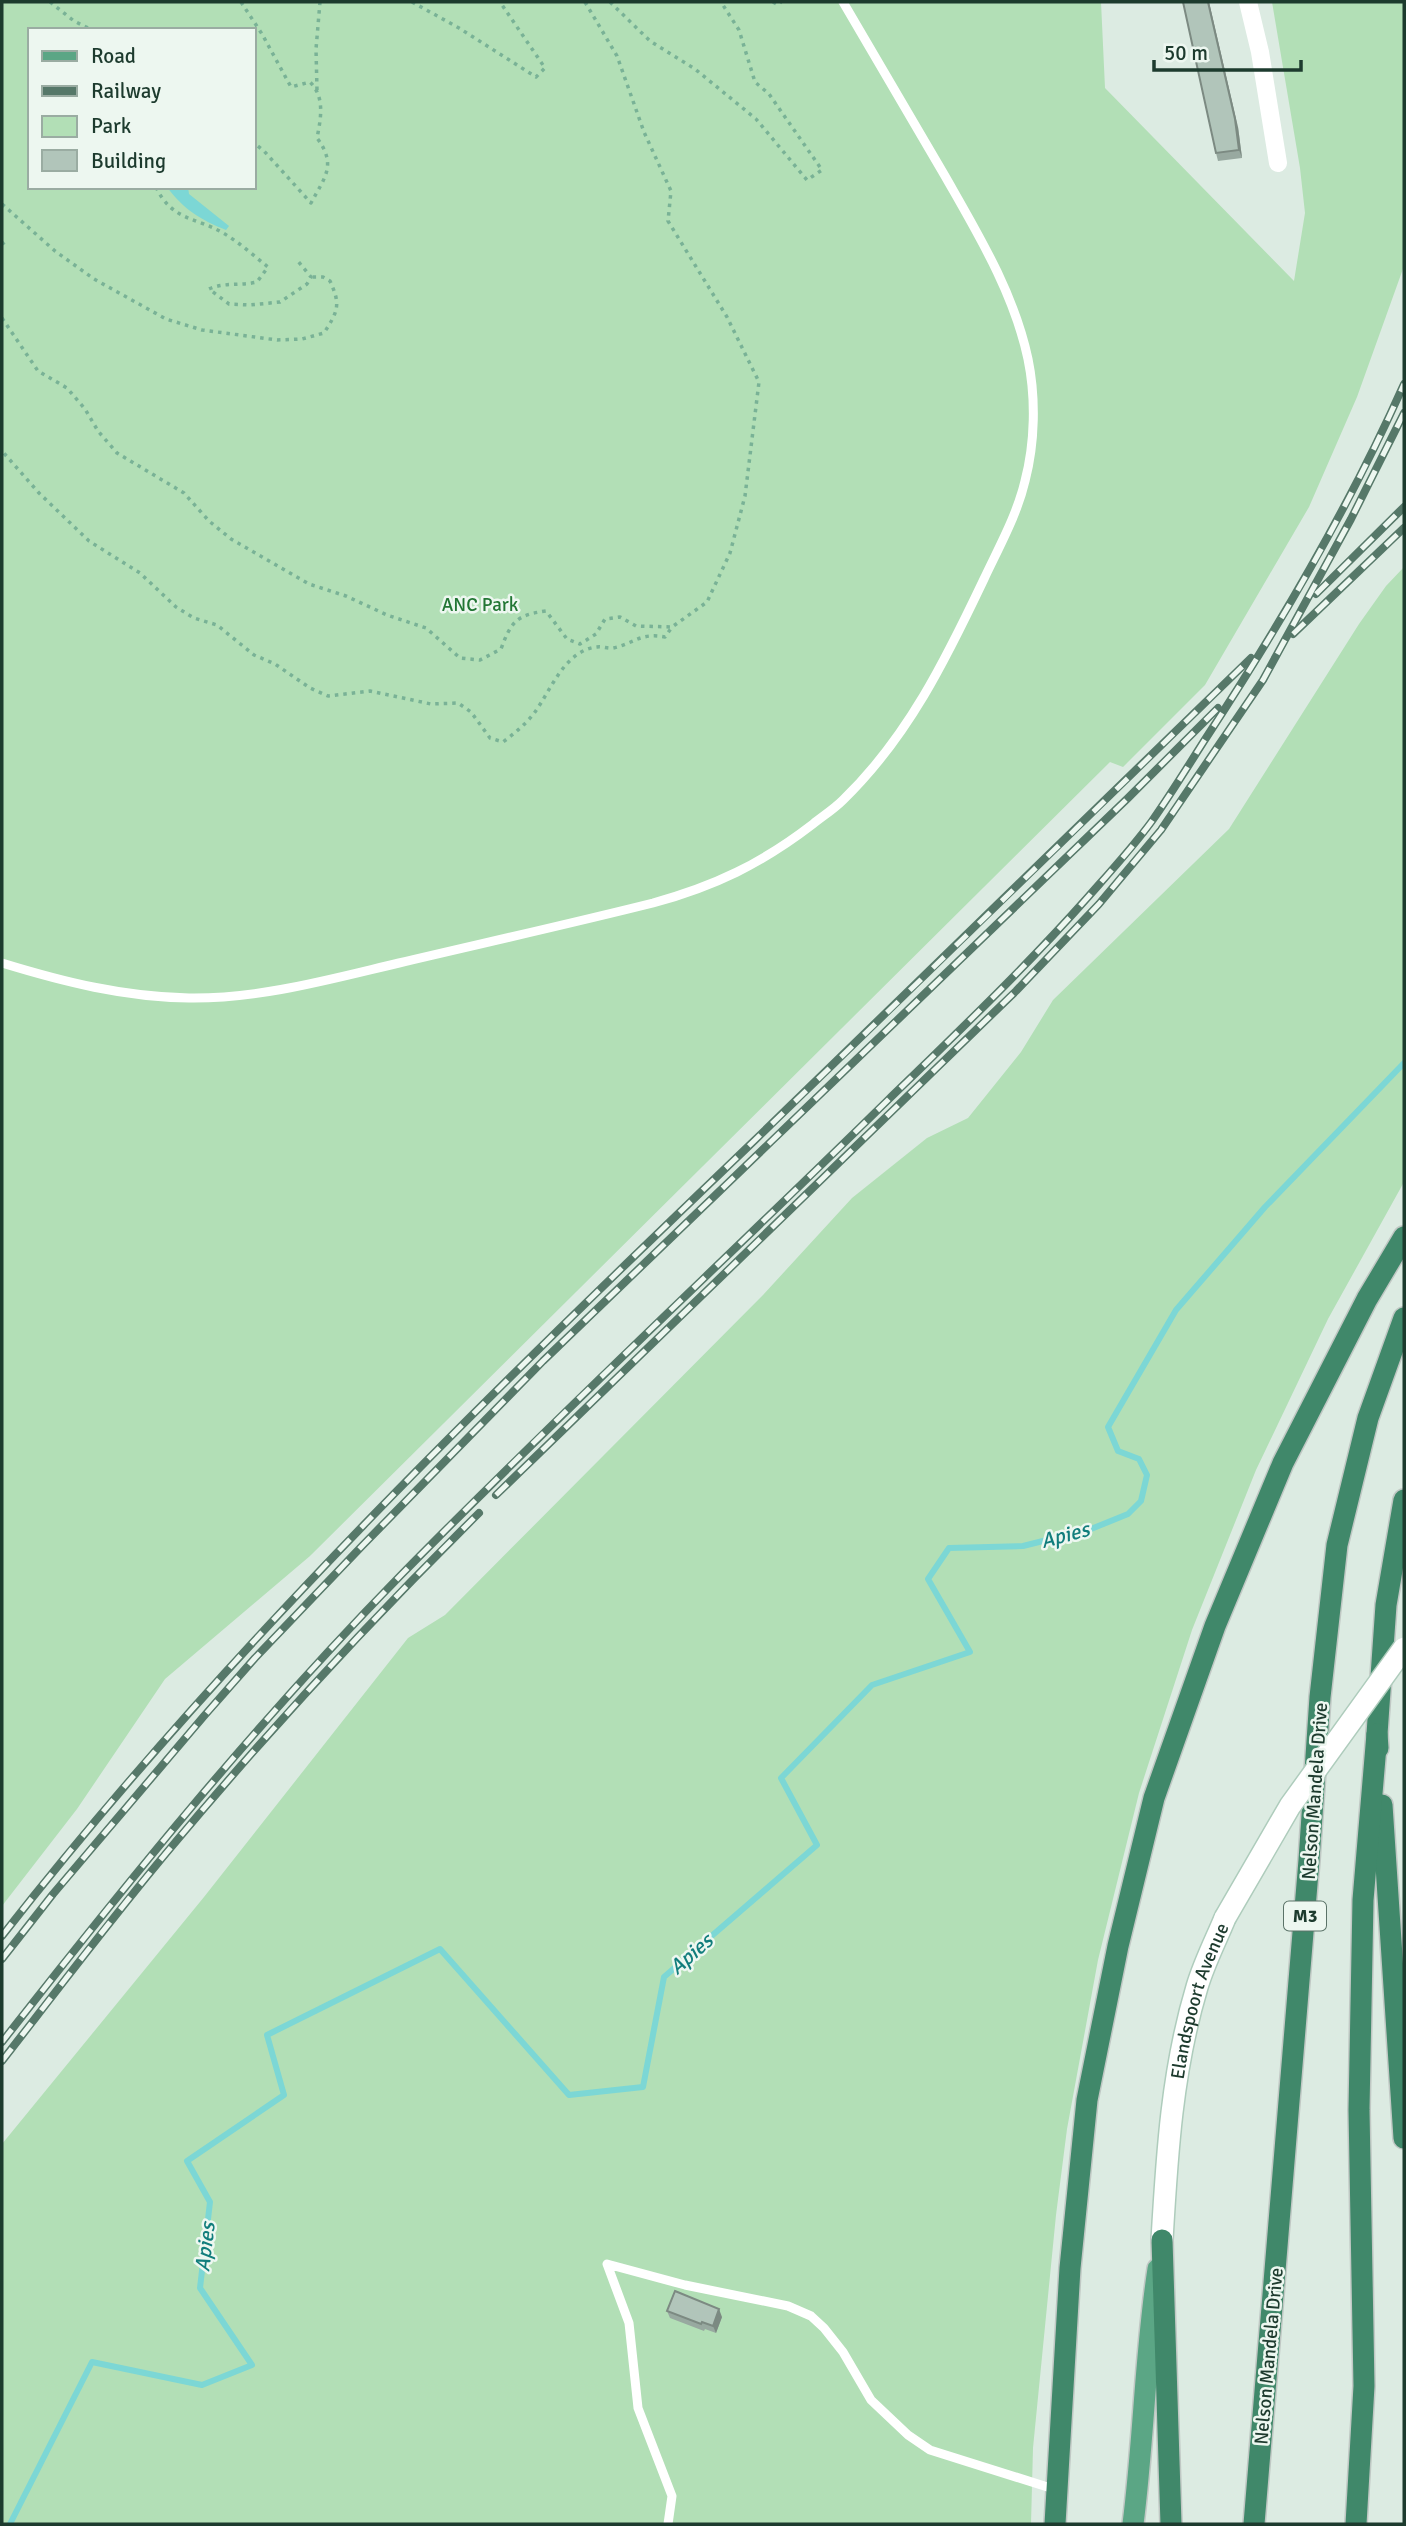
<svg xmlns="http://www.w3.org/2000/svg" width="1406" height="2526" font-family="Signika,sans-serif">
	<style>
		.green { fill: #b2dfb6; fill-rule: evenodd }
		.water { fill: #7cd7d5 }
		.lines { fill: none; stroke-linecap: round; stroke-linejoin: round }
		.stream { stroke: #7cd7d5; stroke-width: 6 }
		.secondary-casing { stroke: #aeccbc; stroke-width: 24 }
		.primary-casing { stroke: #c0c8c4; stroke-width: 24 }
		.trunk-casing { stroke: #c0c8c4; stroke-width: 24 }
		.path { stroke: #79b296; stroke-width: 3.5; stroke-dasharray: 3.5 5; stroke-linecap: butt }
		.service { stroke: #fff; stroke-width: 9 }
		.minor { stroke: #fff; stroke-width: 18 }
		.secondary { stroke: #fff; stroke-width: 21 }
		.primary { stroke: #5ba685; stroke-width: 21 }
		.trunk { stroke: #40886a; stroke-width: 21 }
		.rail-casing { stroke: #567869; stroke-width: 8 }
		.rail { stroke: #edf7f0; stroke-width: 5; stroke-dasharray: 16; stroke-linecap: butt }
		.secondary-bridge-casing { stroke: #aeccbc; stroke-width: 24; stroke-linecap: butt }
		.secondary-bridge { stroke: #fff; stroke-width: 21 }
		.wall { fill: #98a9a0 }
		.shaded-wall { fill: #7c8a82 }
		.building { fill: #b1c5ba; stroke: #7c8a82; stroke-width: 2 }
		.labels { text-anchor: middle; stroke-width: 5; stroke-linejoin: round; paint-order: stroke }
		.shield { fill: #edf7f0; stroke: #5b7368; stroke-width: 2 }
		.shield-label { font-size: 18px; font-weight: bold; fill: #1d3b2e }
		.park-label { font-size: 19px; fill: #227634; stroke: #edf7f0 }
		.street-label { font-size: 19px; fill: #1d3b2e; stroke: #edf7f0 }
		.water-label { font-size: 21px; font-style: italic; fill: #117d7c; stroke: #edf7f0 }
	</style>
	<rect width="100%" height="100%" fill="#dcebe2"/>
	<g class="green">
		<path d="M2,2H1101L1105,88L1294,281L1305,213L1300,168L1272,2H1404V266L1357,397L1309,507L1205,685L1123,767L1110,762L310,1556L165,1679L77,1809L2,1906ZM30,30H254V187H30Z"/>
		<path d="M1404,567V1182L1328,1319L1256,1470L1192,1630L1139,1793L1098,1960L1067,2129L1056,2215L1033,2448L1031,2524H2V2144L204,1897L408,1638L445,1615L763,1295L852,1198L927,1138L968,1118L1021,1052L1053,1000L1229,829L1359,624L1386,586Z"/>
	</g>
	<path class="water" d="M167,187H188L189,194L229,226L226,230C201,220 183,209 167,187Z"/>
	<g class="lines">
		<path class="stream" d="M10,2524L92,2362L202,2385L252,2365L200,2288L210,2202L187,2161L284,2095L267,2035L440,1949L569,2095L643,2087L664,1977L817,1845L781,1778L872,1685L970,1652L928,1579L949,1548L1023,1546L1091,1529L1128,1514L1141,1501L1147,1475L1139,1459L1118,1451L1108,1427L1176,1310L1265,1207L1404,1063"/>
		<defs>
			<g id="secondary">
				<path id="s1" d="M1162,2240C1167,2154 1172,2070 1197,1987C1204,1963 1216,1940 1225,1918"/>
			</g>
			<path id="primary" d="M1133,2524C1144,2439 1145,2353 1158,2269"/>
			<g id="trunk">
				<path d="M1378,1748L1377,1734L1386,1605L1404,1500"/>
				<path d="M1382,1805L1404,2138"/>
				<path d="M1162,2240L1171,2524"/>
				<path d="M1055,2524L1070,2268L1087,2100L1118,1946L1154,1798L1215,1626L1283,1463L1367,1299L1404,1237"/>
				<path d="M1254,2524L1309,1860L1320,1697L1337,1545L1368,1418L1404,1318"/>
				<path d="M1356,2524L1364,2386L1359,2110L1363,1900L1377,1734"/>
			</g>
		</defs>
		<use href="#secondary" class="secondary-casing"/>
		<use href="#primary" class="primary-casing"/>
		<use href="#trunk" class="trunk-casing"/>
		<g class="path">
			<path d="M50,2L74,21L92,30"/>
			<path d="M241,2L262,34L291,87L310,82C325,97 321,118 317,138C337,165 325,177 311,203L264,151L254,143"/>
			<path d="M412,2L459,28L536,77L545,68L500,2"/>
			<path d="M585,2L617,56L644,132L671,191L668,221L727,317L759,382L745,496L730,553L707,602L672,627"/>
			<path d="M610,2L650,41L695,69L756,119L807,180L822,170L769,94L755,82L739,30L721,2"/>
			<path d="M773,2L778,5L781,2"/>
			<path d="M317,90L316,49L320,2"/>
			<path d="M156,187C172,221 196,217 223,233C239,242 254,256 268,267L257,282C240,286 225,282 209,289L229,304L250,305L280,302L307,284L311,277L297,260"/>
			<path d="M2,204L55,251L94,279L166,319L202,330L277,340L302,339L324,333C338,311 341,305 330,281L323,277H311"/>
			<path d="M2,242L5,246H2"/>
			<path d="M2,318L38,371L67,388L85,409L98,431L117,453L184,493L209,521L231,539L309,584L346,596L387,615L426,628L460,658L480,660L501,649C511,622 516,615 546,611L567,639L580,644L596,634L605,619L620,617L636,626L672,627L665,637C641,632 633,644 613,648C608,649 602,646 597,647C565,650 551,690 535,712C526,724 515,733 503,742L490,738L471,712L458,703L431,704L370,691L328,696L310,688L275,664L254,655L217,625L194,618L176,607L140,573L89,541L39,493L2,451"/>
		</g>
		<g class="service">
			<path d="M2,963C64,982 124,997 189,998C260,999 331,979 399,963C484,943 569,924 653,903C715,886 761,864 813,824C823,816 834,809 843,800C908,737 946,659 984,579C999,547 1017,515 1025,481C1035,443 1036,398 1028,359C1014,293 978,234 945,176C911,118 877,60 843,2"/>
			<path d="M668,2524L672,2496L638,2408L629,2323L607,2264L685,2285L788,2306L811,2316L824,2328L843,2352L871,2400L908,2435L930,2450L1057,2490"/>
		</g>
		<path class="minor" d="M1248,2L1260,52L1278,163"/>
		<use href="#secondary" class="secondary"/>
		<use href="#primary" class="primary"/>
		<use href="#trunk" class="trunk"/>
		<defs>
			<g id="rail">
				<path d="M1316,594L1404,507"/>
				<path d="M1293,634L1404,528"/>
				<path d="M496,1495L1016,991L1099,904L1161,830L1263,680L1351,519L1404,413"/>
				<path d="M2,1936C227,1648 491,1393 755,1140C921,980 1086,819 1251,658"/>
				<path d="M2,1959L53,1894L204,1716L255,1658L362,1546L543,1361L1127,799L1218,708"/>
				<path d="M2,2042C128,1881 257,1722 401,1575C560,1413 726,1259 888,1100C956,1034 1025,968 1088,897C1110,872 1133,847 1152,821C1171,794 1188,766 1206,738C1280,625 1349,508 1404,384"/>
				<path d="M2,2061C58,1989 114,1915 173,1845C270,1729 372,1619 479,1513"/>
			</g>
		</defs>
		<use href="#rail" class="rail-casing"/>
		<use href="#rail" class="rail"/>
		<defs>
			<path id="secondary-bridge" d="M1225,1918L1290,1806L1404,1648"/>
		</defs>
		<use href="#secondary-bridge" class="secondary-bridge-casing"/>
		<use href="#secondary-bridge" class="secondary-bridge"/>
	</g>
	<g class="wall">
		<path d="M1238,127L1242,158L1218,161L1216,153Z"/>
		<path d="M667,2311L722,2317L716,2333L705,2329L704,2331L670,2318Z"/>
	</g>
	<g class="shaded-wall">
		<path d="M1208,2H1209L1238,127L1242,158L1239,150Z"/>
		<path d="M719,2309L722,2317L716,2333L713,2326Z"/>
	</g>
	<g class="building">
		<path d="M1183,2H1208L1235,119L1239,150L1216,153Z"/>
		<path d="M675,2291L719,2309L713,2326L702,2322L701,2324L667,2311Z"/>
	</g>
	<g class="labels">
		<rect class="shield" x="1284" y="1901.5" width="42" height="29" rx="5"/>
		<g class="shield-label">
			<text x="1305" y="1922">M3</text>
		</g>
		<g class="park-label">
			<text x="480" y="611">ANC Park</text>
		</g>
		<g class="street-label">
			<text transform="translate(1314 1791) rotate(-86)" y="7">Nelson Mandela Drive</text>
			<text dy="7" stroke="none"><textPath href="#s1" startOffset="243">Elandspoort Avenue</textPath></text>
			<text transform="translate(1268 2356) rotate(-85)" y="7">Nelson Mandela Drive</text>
		</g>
		<g class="water-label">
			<text transform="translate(1065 1535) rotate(-15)" y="7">Apies</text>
			<text transform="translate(691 1954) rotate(-41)" y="7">Apies</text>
			<text transform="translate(205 2247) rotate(-83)" y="7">Apies</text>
		</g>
	</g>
	<rect width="1406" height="2526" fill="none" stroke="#1d3b2e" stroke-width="7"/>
	<rect x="28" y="28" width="228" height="161" fill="#edf7f0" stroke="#9aaca2" stroke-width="2"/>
	<rect x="42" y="51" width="35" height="10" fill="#5ba685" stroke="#9aaca2" stroke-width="2"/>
	<text x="91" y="63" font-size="21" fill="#1d3b2e">Road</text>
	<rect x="42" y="86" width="35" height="10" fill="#567869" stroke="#9aaca2" stroke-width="2"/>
	<text x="91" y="98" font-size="21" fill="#1d3b2e">Railway</text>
	<rect x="42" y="116" width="35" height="21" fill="#b2dfb6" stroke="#9aaca2" stroke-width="2"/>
	<text x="91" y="133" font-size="21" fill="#1d3b2e">Park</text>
	<rect x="42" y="150" width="35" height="21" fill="#b1c5ba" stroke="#9aaca2" stroke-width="2"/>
	<text x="91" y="168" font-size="21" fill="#1d3b2e">Building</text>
	<path d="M1154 60v10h147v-10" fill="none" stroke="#1d3b2e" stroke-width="3.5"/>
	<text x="1164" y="60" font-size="21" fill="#1d3b2e" stroke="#edf7f0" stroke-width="5" paint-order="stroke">50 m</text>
</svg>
